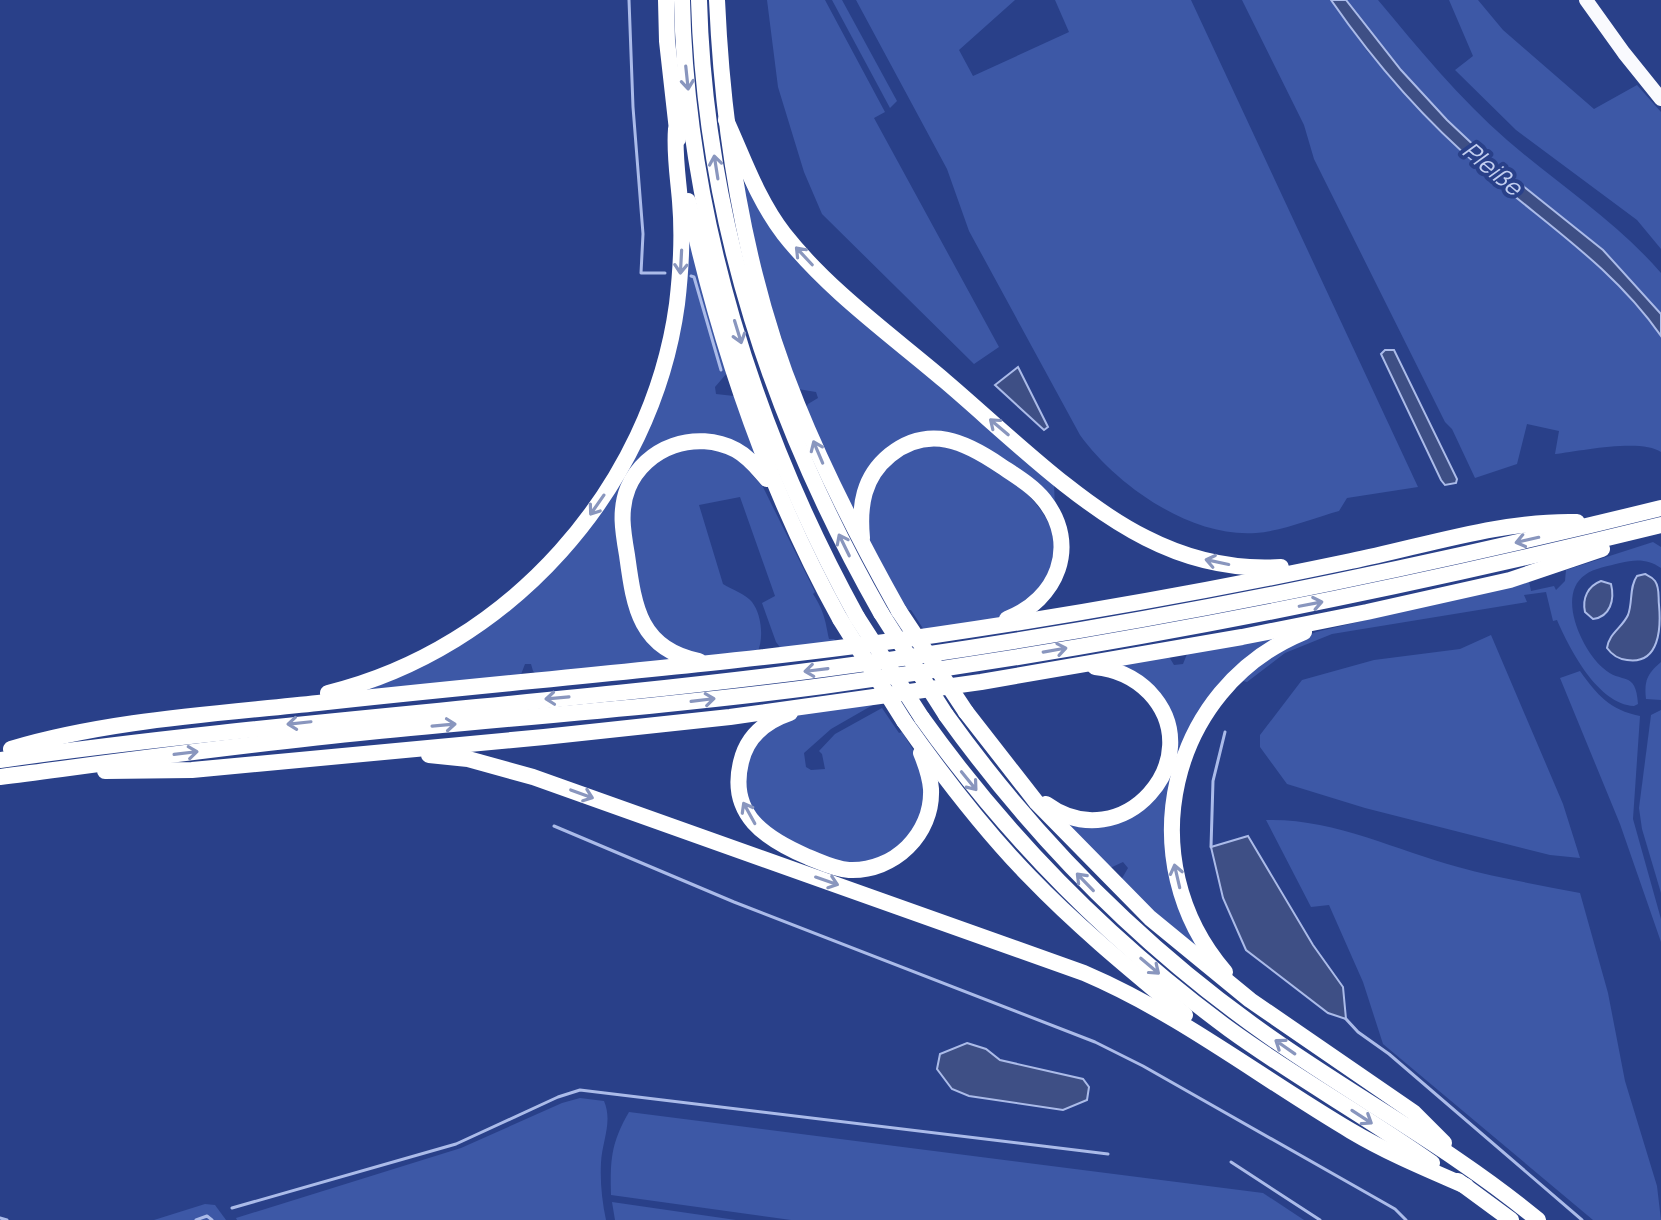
<svg xmlns="http://www.w3.org/2000/svg" width="1661" height="1220" font-family="Manrope,sans-serif">
	<style>
		.green { fill: #3d58a6 }
		.water { fill: #3e4f85; stroke: #abbbe9; stroke-width: 2 }
		.lines { fill: none; stroke-linecap: round; stroke-linejoin: round }
		.stream { stroke: #abbbe9; stroke-width: 3 }
		.major { stroke: #f9fafe; stroke-width: 14 }
		.highway { stroke: #fff; stroke-width: 16 }
		.highway-bridge { stroke: #fff; stroke-width: 16 }
		.oneway { stroke: #8996be }
		.labels { text-anchor: middle; stroke-width: 8; stroke-linejoin: round; paint-order: stroke }
		.water-label { font-size: 24px; font-style: italic; fill: #c2cef0; stroke: #294089 }
	</style>
	<rect width="100%" height="100%" fill="#294089"/>
	<g class="green">
		<path d="M767,0H825L885,112L874,118L999,347L974,364L822,214L804,172L778,87Z"/>
		<path d="M832,0H842L897,101L890,108Z"/>
		<path d="M856,0H1015L959,50L973,76L1069,32L1055,0H1191L1418,487L1347,498L1339,511C1314,518 1282,531 1256,533C1191,538 1116,485 1080,435L969,231L947,169Z"/>
		<path d="M1242,0H1331L1367,51L1436,127L1482,170L1573,241L1613,279L1655,328L1661,336V452C1642,438 1579,451 1555,454L1559,431L1527,424L1517,464L1475,478L1452,429L1445,422L1314,159L1304,125Z"/>
		<path d="M1346,0H1378C1419,49 1459,98 1507,140C1559,185 1616,221 1661,273V314C1607,249 1544,204 1479,151C1433,114 1380,49 1346,0Z"/>
		<path d="M1449,0H1478L1503,30L1594,109L1637,85L1661,112V249L1637,220L1516,130L1455,70L1473,56Z"/>
		<path d="M742,180L769,225L1054,484L1055,508L983,448L898,442L854,512L805,410L808,404L818,398L816,392L798,389L761,274Z"/>
		<path d="M688,239H691L727,373L715,387L716,394L734,396L759,462L704,437L632,471L626,590L680,663L540,678L533,671L531,664H525L520,677L358,693L393,680L485,627L633,456Z"/>
		<path d="M925,445C987,445 1106,533 1032,594C1023,601 1013,613 1003,616C979,625 950,626 924,630L911,610H905L869,543L866,528L871,486L897,457Z"/>
		<path d="M712,447L739,460L763,487L815,592L813,594C824,611 825,619 829,639H834L838,643L782,650L776,642L762,603L775,596L740,497L699,505L723,584C731,589 747,595 752,602C762,615 764,640 757,653L714,658L693,656L658,637L634,581L629,500L652,463L682,448Z"/>
		<path d="M1653,542L1661,547V568C1648,559 1636,559 1620,563C1609,566 1594,568 1585,575C1556,595 1582,650 1603,668C1621,685 1636,669 1638,704L1634,706C1598,704 1570,650 1557,620L1553,621L1546,592L1524,595L1527,602L1332,634L1285,653L1247,682L1239,680L1295,641L1316,632L1529,581L1531,591L1554,586L1556,590L1565,581L1566,570Z"/>
		<path d="M1297,628L1224,682L1168,810L1206,961L1121,880L1128,868L1123,862L1110,868L1066,822L1147,804L1172,728L1115,666L1168,655L1174,665L1183,664L1189,649Z"/>
		<path d="M1491,635L1563,804L1580,858L1550,855L1365,808L1287,784L1260,747V735L1302,680L1374,660L1460,649Z"/>
		<path d="M1661,662V700L1646,699C1644,681 1647,674 1661,662Z"/>
		<path d="M1580,671C1597,695 1610,710 1640,716L1633,819L1661,919V942L1620,824L1560,678Z"/>
		<path d="M878,702L831,729L804,753L806,767L811,770L825,769L822,754L819,751L835,734L882,708L899,733L902,732L917,756L925,779L922,813L905,844L869,862L843,863L788,842L764,827L747,799L745,766L758,737L795,715Z"/>
		<path d="M1661,710V893L1642,829L1639,808L1651,715Z"/>
		<path d="M1266,820C1333,818 1395,850 1458,867C1498,878 1539,885 1580,893L1608,993L1625,1081L1657,1186L1661,1220H1593L1383,1044L1363,982L1329,905L1311,907Z"/>
		<path d="M580,1098L604,1101C613,1122 602,1141 601,1163C600,1182 602,1201 606,1220H237L236,1218L461,1148L562,1103Z"/>
		<path d="M629,1112L1263,1193L1304,1220H791L611,1195C610,1160 611,1143 629,1112Z"/>
		<path d="M612,1202L736,1220H615Z"/>
		<path d="M205,1204L215,1205L226,1220H154Z"/>
	</g>
	<g class="water">
		<path d="M1331,0H1346L1401,70L1447,120L1482,153L1603,250L1661,314V336C1612,266 1545,224 1482,169C1424,120 1374,62 1331,0Z"/>
		<path d="M1385,350H1394L1457,479L1456,483L1445,485L1441,480L1381,354Z"/>
		<path d="M1018,367L1048,427L1044,430L995,385Z"/>
		<path d="M1645,574C1649,576 1652,577 1655,581C1660,588 1658,597 1659,605C1661,627 1660,665 1627,660C1618,659 1612,655 1607,648C1609,633 1622,628 1628,615C1633,602 1629,587 1637,576Z"/>
		<path d="M1601,581L1611,584C1615,600 1610,617 1593,619L1585,612C1582,598 1588,586 1601,581Z"/>
		<path d="M1248,836L1313,945L1343,987L1346,1019L1328,1013L1246,950L1223,898L1211,847Z"/>
		<path d="M967,1043L986,1049L1000,1060L1083,1079L1089,1087L1087,1100L1063,1110L969,1096L952,1089L937,1069L940,1054Z"/>
	</g>
	<g class="lines">
		<g class="stream">
			<path d="M629,0L633,107L643,234L641,273H665"/>
			<path d="M691,276L694,277L721,370"/>
			<path d="M554,826L734,902L1095,1042L1143,1066L1381,1201L1395,1209L1406,1220"/>
			<path d="M1211,847L1213,781L1225,732"/>
			<path d="M1346,1019L1358,1032L1389,1054L1582,1220"/>
			<path d="M1231,1162L1320,1220"/>
			<path d="M232,1208L456,1144L558,1097L580,1090L1108,1154"/>
			<path d="M0,1218L7,1220"/>
			<path d="M196,1220L207,1216L212,1220"/>
		</g>
		<path class="major" d="M1586,0L1624,53L1661,99"/>
		<g class="highway">
			<path d="M666,0L667,41L678,139"/>
			<path d="M682,0C686,214 754,430 857,617"/>
			<path d="M699,0C705,221 773,423 881,613"/>
			<path d="M717,0C723,136 745,277 797,404C826,476 861,543 899,611"/>
			<path d="M726,120C744,159 757,199 784,234C828,290 891,335 945,381C1005,432 1076,503 1146,538C1187,559 1234,570 1281,567"/>
			<path d="M688,201C720,348 767,487 840,619"/>
			<path d="M862,538C859,506 863,477 890,455C929,424 966,442 1001,466C1016,476 1033,486 1044,500C1080,545 1057,600 1007,619"/>
			<path d="M699,661C639,649 634,606 627,555C623,532 619,510 628,488C645,447 696,429 736,450C749,457 757,468 767,479"/>
			<path d="M328,693C508,649 652,489 677,304C681,270 683,236 680,201C678,177 674,153 676,129"/>
			<path d="M966,712L1037,803L1150,918L1250,1000L1413,1112L1444,1143"/>
			<path d="M790,713C766,721 747,736 741,762C728,815 766,839 808,857C821,862 834,869 849,870C894,872 933,834 931,789C930,777 926,765 921,753"/>
			<path d="M946,715C1035,839 1142,947 1267,1035C1356,1098 1454,1150 1538,1220"/>
			<path d="M922,718C1007,837 1111,942 1229,1029C1295,1077 1366,1116 1432,1163"/>
			<path d="M904,721C942,775 983,829 1030,877C1078,927 1132,971 1185,1015"/>
			<path d="M11,749C108,720 217,714 318,703C523,680 730,665 935,635C1074,615 1213,590 1351,561C1425,546 1501,520 1577,522"/>
			<path d="M429,755L468,759L533,777L1084,973C1180,1014 1261,1078 1351,1131C1388,1153 1427,1169 1466,1186"/>
			<path d="M0,760C274,721 549,705 823,669C1105,632 1385,576 1661,508"/>
			<path d="M105,771L192,770L544,737L730,717L981,682L1242,637L1367,612L1510,580L1602,549"/>
			<path d="M0,777C123,761 246,744 369,732C521,717 672,706 823,686C1105,648 1385,593 1661,525"/>
			<path d="M1046,804C1122,860 1212,758 1149,692C1134,677 1116,669 1095,667"/>
			<path d="M1225,972C1129,861 1168,688 1304,632"/>
			<path d="M1458,1181L1511,1220"/>
		</g>
		<g class="highway-bridge">
			<path d="M899,611L966,712"/>
			<path d="M881,613L946,715"/>
			<path d="M857,617L922,718"/>
			<path d="M840,619L904,721"/>
		</g>
	</g>
	<defs><path id="oneway-shaft" d="M-6 0H5M1.5-3L5.5 0L1.5 3" fill="none" stroke-width="1.6" stroke-linecap="round" stroke-linejoin="round" transform="scale(2)"/></defs>
	<g class="oneway">
		<use href="#oneway-shaft" transform="translate(687 78) rotate(84)"/>
		<use href="#oneway-shaft" transform="translate(716 167) rotate(-99)"/>
		<use href="#oneway-shaft" transform="translate(804 256) rotate(-133)"/>
		<use href="#oneway-shaft" transform="translate(681 262) rotate(93)"/>
		<use href="#oneway-shaft" transform="translate(738 332) rotate(73)"/>
		<use href="#oneway-shaft" transform="translate(999 427) rotate(-140)"/>
		<use href="#oneway-shaft" transform="translate(818 452) rotate(-113)"/>
		<use href="#oneway-shaft" transform="translate(597 505) rotate(125)"/>
		<use href="#oneway-shaft" transform="translate(1527 540) rotate(167)"/>
		<use href="#oneway-shaft" transform="translate(844 545) rotate(-116)"/>
		<use href="#oneway-shaft" transform="translate(1217 562) rotate(-168)"/>
		<use href="#oneway-shaft" transform="translate(1311 604) rotate(-11)"/>
		<use href="#oneway-shaft" transform="translate(1055 650) rotate(-10)"/>
		<use href="#oneway-shaft" transform="translate(816 670) rotate(173)"/>
		<use href="#oneway-shaft" transform="translate(557 698) rotate(175)"/>
		<use href="#oneway-shaft" transform="translate(703 700) rotate(-7)"/>
		<use href="#oneway-shaft" transform="translate(299 723) rotate(174)"/>
		<use href="#oneway-shaft" transform="translate(444 725) rotate(-5)"/>
		<use href="#oneway-shaft" transform="translate(186 753) rotate(-7)"/>
		<use href="#oneway-shaft" transform="translate(969 781) rotate(51)"/>
		<use href="#oneway-shaft" transform="translate(582 794) rotate(20)"/>
		<use href="#oneway-shaft" transform="translate(749 813) rotate(-119)"/>
		<use href="#oneway-shaft" transform="translate(1177 876) rotate(-103)"/>
		<use href="#oneway-shaft" transform="translate(827 881) rotate(19)"/>
		<use href="#oneway-shaft" transform="translate(1085 882) rotate(-134)"/>
		<use href="#oneway-shaft" transform="translate(1150 966) rotate(40)"/>
		<use href="#oneway-shaft" transform="translate(1285 1047) rotate(-145)"/>
		<use href="#oneway-shaft" transform="translate(1362 1117) rotate(33)"/>
	</g>
	<g class="labels">
		<g class="water-label">
			<text transform="translate(1492 169) rotate(40)" y="8">Pleiße</text>
		</g>
	</g>
</svg>
